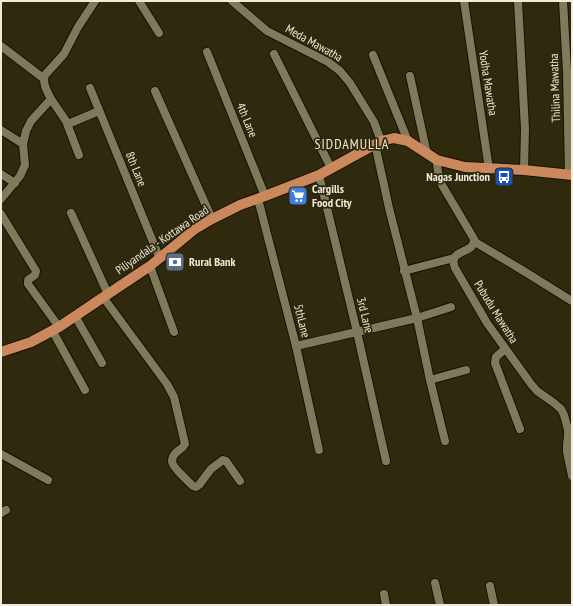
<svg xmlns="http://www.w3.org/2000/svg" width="573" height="606" font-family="'PT Sans Narrow',sans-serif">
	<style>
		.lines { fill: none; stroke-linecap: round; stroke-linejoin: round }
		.minor-casing { stroke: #181200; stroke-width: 10 }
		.major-casing { stroke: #181200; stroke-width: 12 }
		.minor { stroke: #807a5d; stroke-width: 8 }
		.major { stroke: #ca885c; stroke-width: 10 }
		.labels { text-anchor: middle; stroke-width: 3.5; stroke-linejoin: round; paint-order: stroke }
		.street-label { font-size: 12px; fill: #efebdb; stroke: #2f290e }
		.poi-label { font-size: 12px; font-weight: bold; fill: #efebdb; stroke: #2f290e; text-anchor: start }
		.quarter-label { font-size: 14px; letter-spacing: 1px; fill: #efebdb; stroke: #2f290e }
	</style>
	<rect width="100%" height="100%" fill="#2f290e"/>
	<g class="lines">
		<defs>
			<g id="minor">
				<path d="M139,1L159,33"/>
				<path d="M232,1L267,31L328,62L340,71L350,83L374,122L381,141"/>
				<path d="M464,1L489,169"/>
				<path d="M518,1L525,129L524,170"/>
				<path d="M563,1L567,71L569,175"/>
				<path d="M1,46L43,78"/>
				<path d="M207,52L265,196"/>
				<path d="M274,54L331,168"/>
				<path d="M373,55L408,141"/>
				<path d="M410,76L427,154"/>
				<path d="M90,88L160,259"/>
				<path d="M155,91L212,219"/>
				<path d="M51,99L66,121L79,155"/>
				<path d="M68,124L99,111"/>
				<path d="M1,130L23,144"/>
				<path d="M375,144L389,208L417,318L430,380L445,441"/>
				<path d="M437,160C437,169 438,176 442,185L474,239C475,255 447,248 455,268L487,323L531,384L537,391L554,403L561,409L564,415L568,430V437L567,445V452L572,476"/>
				<path d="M1,174L15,183"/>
				<path d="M319,175L357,332L386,461"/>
				<path d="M1,199L20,176L25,165L23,144L26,131L31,121L51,99C47,91 42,83 45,75L64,54L78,27L95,1"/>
				<path d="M258,199L296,346L319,450"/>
				<path d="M71,213L108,294"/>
				<path d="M1,214L36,271L35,275L28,280V284L59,327"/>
				<path d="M475,242L522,270L572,301"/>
				<path d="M150,266L174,332"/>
				<path d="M404,271L454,258"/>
				<path d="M103,297L167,384L174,397L185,444C182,450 177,450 174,455C173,456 172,460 172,461C172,467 188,481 193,486L196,487L199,485L211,469L223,460L226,461L240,481"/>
				<path d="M75,316L102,363"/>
				<path d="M52,330L85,390"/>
				<path d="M296,346L417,318L451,307"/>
				<path d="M505,349L496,357L495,363L520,429"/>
				<path d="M430,380L466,370"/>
				<path d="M1,454L48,480"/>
				<path d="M1,513L6,510"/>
				<path d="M435,583L440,605"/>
				<path d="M490,586L494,605"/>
				<path d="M384,594L386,605"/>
			</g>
			<path id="major" d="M1,352L31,342L59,327L108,294L150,266L195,229L212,219L240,205L265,196L319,175L381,141L394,138L408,141L437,160L465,167L524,170L572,175"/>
		</defs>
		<use href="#minor" class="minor-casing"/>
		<use href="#major" class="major-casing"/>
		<use href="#minor" class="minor"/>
		<use href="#major" class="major"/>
	</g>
	<defs>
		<symbol id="bus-square" viewBox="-11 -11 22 22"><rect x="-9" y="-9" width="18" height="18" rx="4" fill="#1a4fb4" stroke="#2f290e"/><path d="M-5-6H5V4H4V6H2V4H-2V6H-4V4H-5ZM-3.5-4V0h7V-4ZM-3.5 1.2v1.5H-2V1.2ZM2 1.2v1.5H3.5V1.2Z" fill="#fff"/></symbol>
		<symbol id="supermarket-square" viewBox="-11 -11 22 22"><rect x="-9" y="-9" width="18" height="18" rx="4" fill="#3f7fe0" stroke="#2f290e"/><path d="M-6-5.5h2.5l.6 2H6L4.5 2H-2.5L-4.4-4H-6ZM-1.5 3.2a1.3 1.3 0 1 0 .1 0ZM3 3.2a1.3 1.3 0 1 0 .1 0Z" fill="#fff"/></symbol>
		<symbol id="bank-square" viewBox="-11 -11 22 22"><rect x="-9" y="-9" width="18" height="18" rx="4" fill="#5c6f8a" stroke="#2f290e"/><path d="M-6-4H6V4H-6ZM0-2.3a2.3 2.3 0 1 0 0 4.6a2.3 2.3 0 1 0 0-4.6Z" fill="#fff"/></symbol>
	</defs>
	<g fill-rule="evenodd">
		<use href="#bus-square" x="493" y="166" width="22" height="22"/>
		<use href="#supermarket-square" x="287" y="185" width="22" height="22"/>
		<use href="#bank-square" x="164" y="251" width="22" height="22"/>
	</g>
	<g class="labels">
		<g class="street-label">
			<text transform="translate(314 43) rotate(29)" y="4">Meda Mawatha</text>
			<text transform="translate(488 83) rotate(81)" y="4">Yodha Mawatha</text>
			<text transform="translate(555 88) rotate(-92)" y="4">Thilina Mawatha</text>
			<text transform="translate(247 120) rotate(68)" y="4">4th Lane</text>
			<text transform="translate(136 169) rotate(68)" y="4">8th Lane</text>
			<text transform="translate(162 240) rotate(-35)" y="4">Piliyandala - Kottawa Road</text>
			<text transform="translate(496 312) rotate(58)" y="4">Pubudu Mawatha</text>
			<text transform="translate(365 315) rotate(76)" y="4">3rd Lane</text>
			<text transform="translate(302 321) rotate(76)" y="4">5thLane</text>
		</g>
		<g class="poi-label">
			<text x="490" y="181" text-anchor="end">Nagas Junction</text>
			<text x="312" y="193">Cargills<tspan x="312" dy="14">Food City</tspan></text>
			<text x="189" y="266">Rural Bank</text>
		</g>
		<g class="quarter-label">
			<text x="352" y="149">SIDDAMULLA</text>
		</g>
	</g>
	<rect width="573" height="606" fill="none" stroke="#efebdb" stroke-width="4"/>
</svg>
